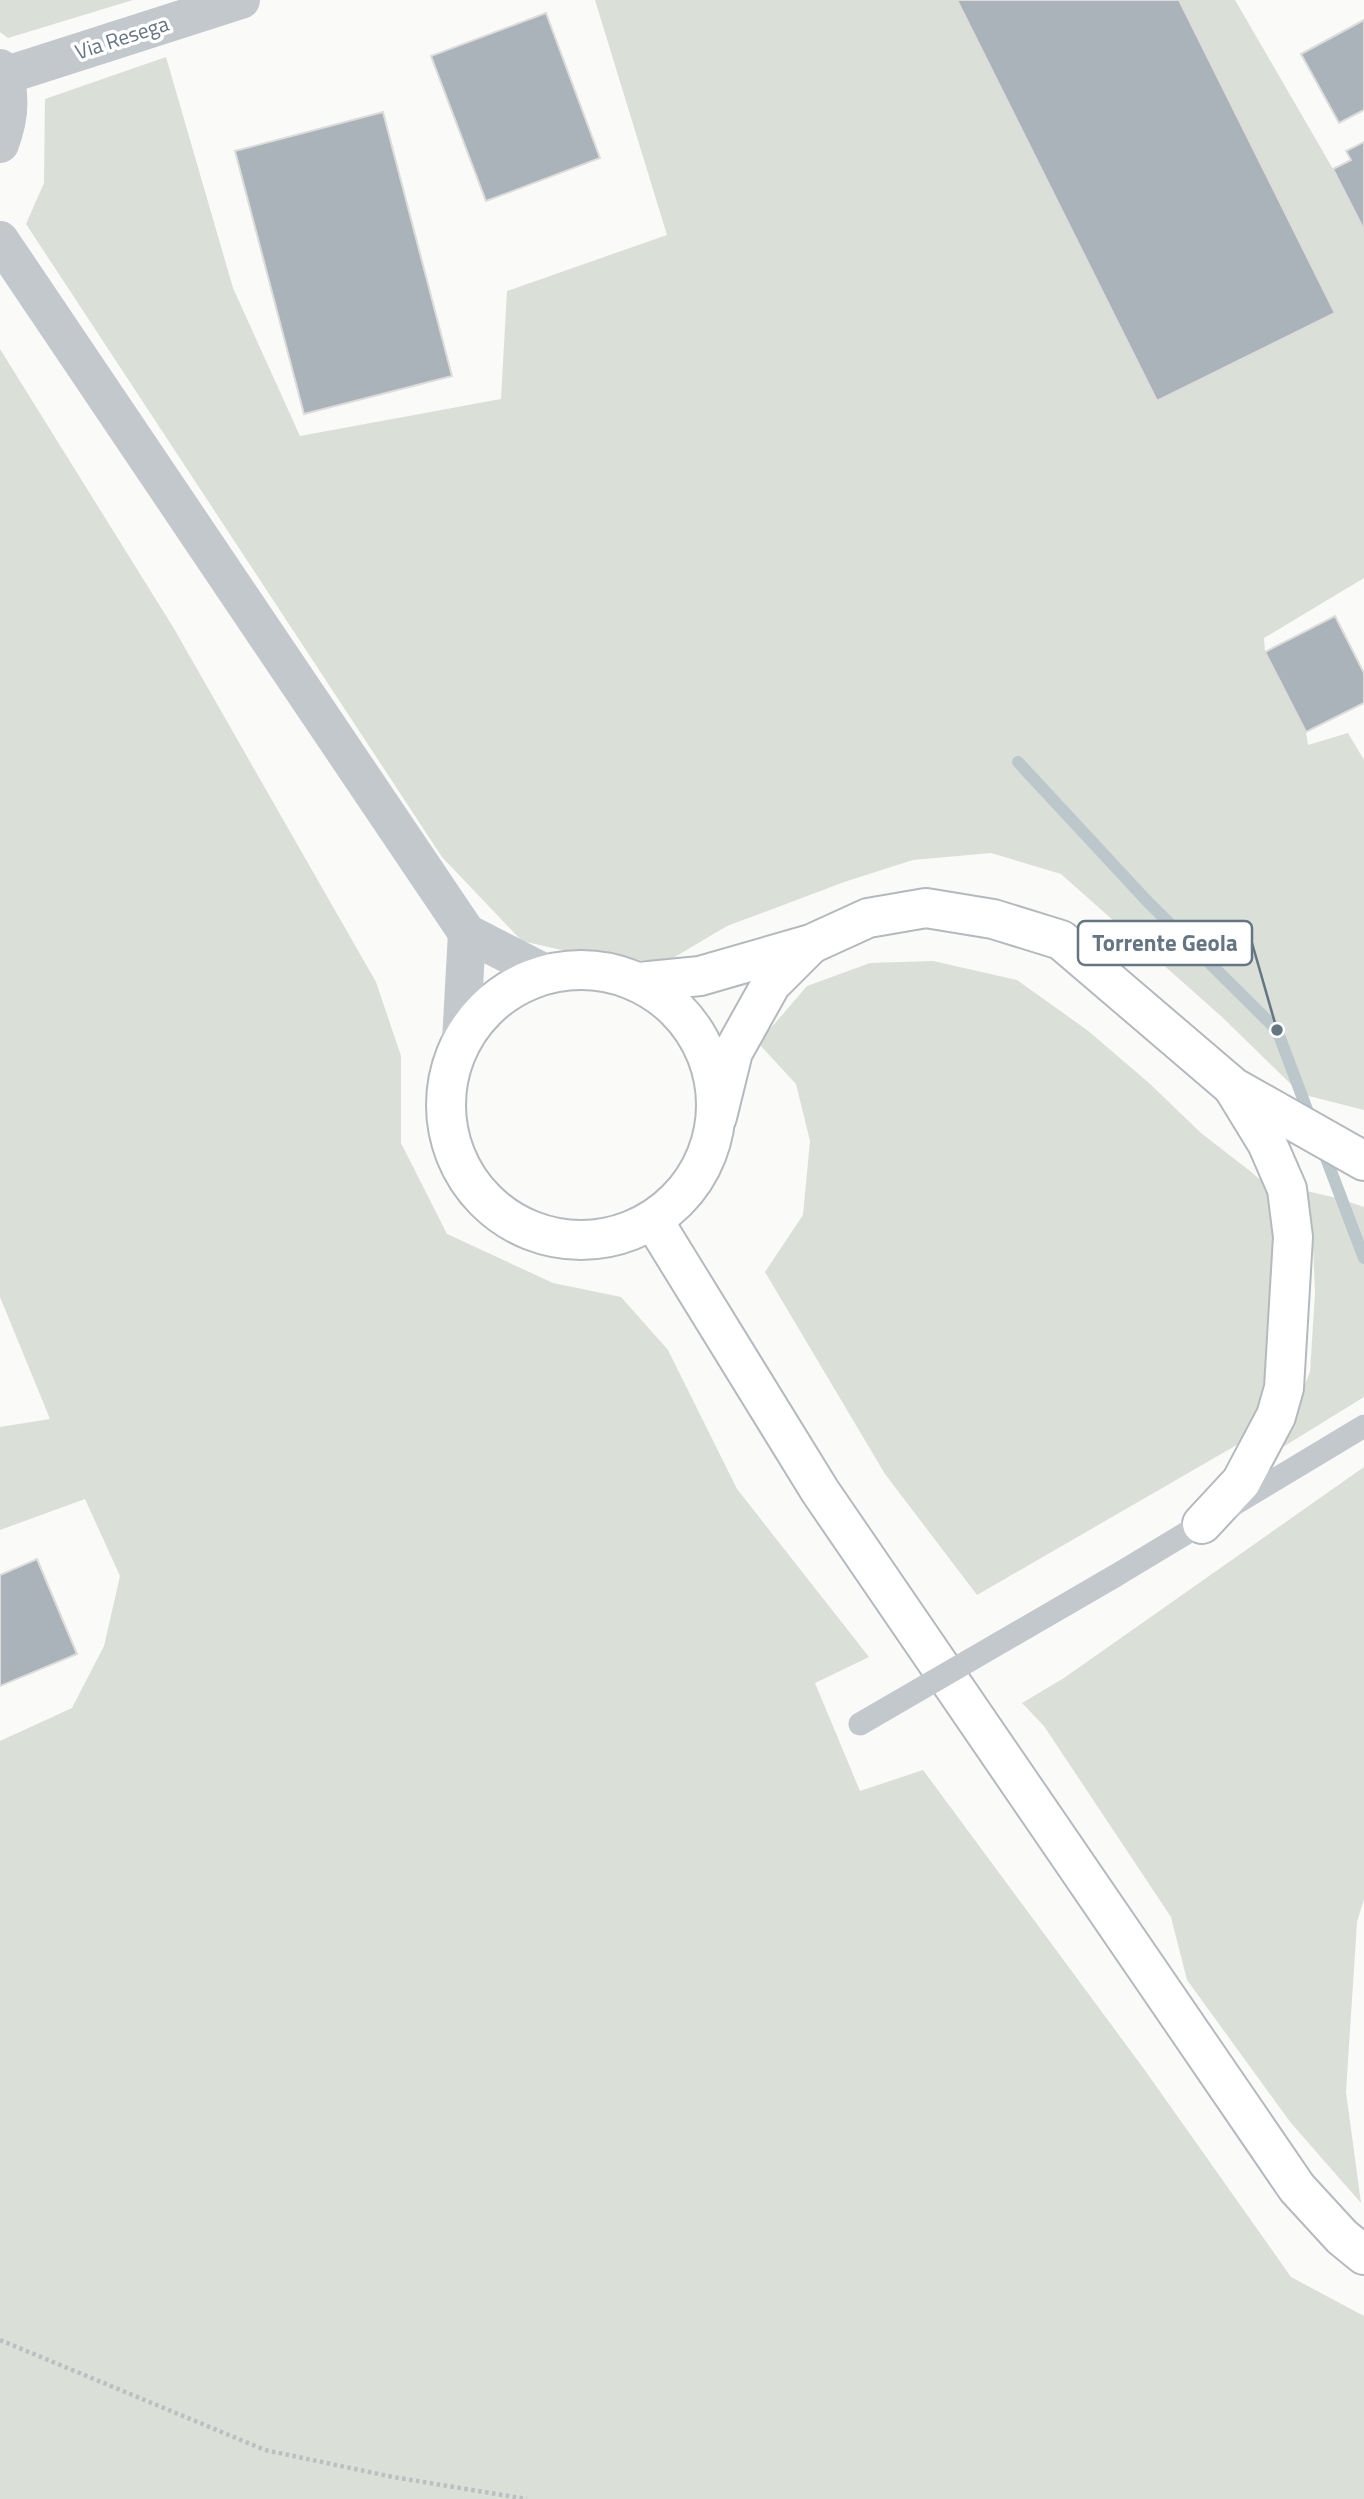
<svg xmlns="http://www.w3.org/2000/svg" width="1364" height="2499" font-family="'Titillium Web',sans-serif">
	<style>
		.green { fill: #dadfd7 }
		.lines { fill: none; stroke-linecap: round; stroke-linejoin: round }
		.stream { stroke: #bbc7cb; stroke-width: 12 }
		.building { fill: #aab3b9; stroke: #dcdcda; stroke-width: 2 }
		.primary-casing { stroke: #b5babe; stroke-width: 42 }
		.trunk-casing { stroke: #b4b9bd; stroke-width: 42 }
		.path { stroke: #bbbfc2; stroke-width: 4.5; stroke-dasharray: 3.5 3.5; stroke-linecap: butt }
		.service { stroke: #c3c8cc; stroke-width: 23 }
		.minor { stroke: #c3c8cc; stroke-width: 38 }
		.primary { stroke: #fff; stroke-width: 38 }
		.trunk { stroke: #fff; stroke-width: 38 }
		.service-bridge { stroke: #c3c8cc; stroke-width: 23 }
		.labels { text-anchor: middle; stroke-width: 7; stroke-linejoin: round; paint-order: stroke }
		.street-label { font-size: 21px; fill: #657683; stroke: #fff }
		.leader { fill: none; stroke: #657683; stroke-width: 2.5 }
		.callout-dot { fill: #657683; stroke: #fff; stroke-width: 2.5 }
		.callout { fill: #fff; stroke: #657683; stroke-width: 2.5 }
		.callout-label { font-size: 23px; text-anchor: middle; font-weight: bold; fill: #657683 }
	</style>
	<rect width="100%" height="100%" fill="#fafaf8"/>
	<g class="green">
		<path d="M0,0H133L8,38L0,32Z"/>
		<path d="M595,0H1235L1333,169L1364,230V578L1264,638L1265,652L1306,732L1308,745L1348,733L1364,760V1110L1301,1094L1222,1017L1061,874L991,853L913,860L847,881L727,926L668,961L597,958L522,941L442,857L26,224L44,183L45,99L166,57L233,288L300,436L501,399L507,291L667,235Z"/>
		<path d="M0,349L173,627L376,982L401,1056V1143L447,1234L553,1283L621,1297L668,1350L737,1489L869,1657L815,1683L860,1791L923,1770L1144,2069L1291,2277L1364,2316V2499H0V1741L72,1708L104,1646L120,1576L85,1499L0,1530V1427L50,1419L0,1297Z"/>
		<path d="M933,961L1017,980L1087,1030L1149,1083L1201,1133L1250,1171L1285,1201L1280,1298L1254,1435L977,1595L885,1474L765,1272L803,1215L810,1141L796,1084L758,1043L807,986L870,963Z"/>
		<path d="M1302,1190L1337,1198L1364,1207V1397L1278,1450L1310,1372L1315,1293L1312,1220Z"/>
		<path d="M1364,1467V1899L1357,1922L1346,2092L1361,2203L1291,2123L1187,1980L1171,1917L1044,1726L1022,1703L1064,1678Z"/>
	</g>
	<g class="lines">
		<g class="stream">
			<path d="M1018,762L1147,901L1277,1030L1311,1120"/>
			<path d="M1323,1150L1364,1258"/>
		</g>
	</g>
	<g class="building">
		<path d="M957,0H1179L1335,313L1157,401Z"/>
		<path d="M546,13L600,158L486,201L431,56Z"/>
		<path d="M1364,20V110L1339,123L1301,54Z"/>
		<path d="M383,112L452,376L304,414L235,151Z"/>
		<path d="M1364,142V230L1333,169L1351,160L1346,151Z"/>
		<path d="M1335,616L1364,673V703L1306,732L1265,652Z"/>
		<path d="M37,1559L77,1654L0,1686V1575Z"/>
	</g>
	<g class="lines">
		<defs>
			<g id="primary">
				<circle cx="581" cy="1105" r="135"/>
				<path d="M653,1220L820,1491L1297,2188L1342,2237L1364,2255"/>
			</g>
			<g id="trunk">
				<path d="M639,982L700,976L811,944L868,918L926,908L993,919L1061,940L1233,1087L1364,1161"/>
				<path d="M717,1117L733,1052L771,984L810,945"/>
				<path d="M1202,1524L1241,1482L1276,1416L1284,1388L1293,1237L1287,1189L1267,1143L1234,1089"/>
			</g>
		</defs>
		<use href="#primary" class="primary-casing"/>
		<use href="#trunk" class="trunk-casing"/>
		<path class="path" d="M0,2340L265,2450L393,2477L527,2499"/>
		<path class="service" d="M1115,1576L1364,1426"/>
		<g class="minor">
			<path d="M0,68C13,92 9,120 0,144"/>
			<path d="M4,76L241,0"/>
			<path d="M0,240L467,933L547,974"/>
			<path d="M461,1041L467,933"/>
		</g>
		<use href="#primary" class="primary"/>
		<use href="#trunk" class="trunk"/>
		<path class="service-bridge" d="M860,1724L1115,1576"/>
	</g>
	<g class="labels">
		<g class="street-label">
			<text transform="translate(122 38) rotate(-18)" y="7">Via Resega</text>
		</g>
	</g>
	<path class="leader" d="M1277 1030L1252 943"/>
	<circle class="callout-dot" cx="1277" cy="1030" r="7"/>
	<rect class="callout" x="1078" y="921" width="174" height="44" rx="7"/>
	<g class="callout-label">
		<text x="1165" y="951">Torrente Geola</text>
	</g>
</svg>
